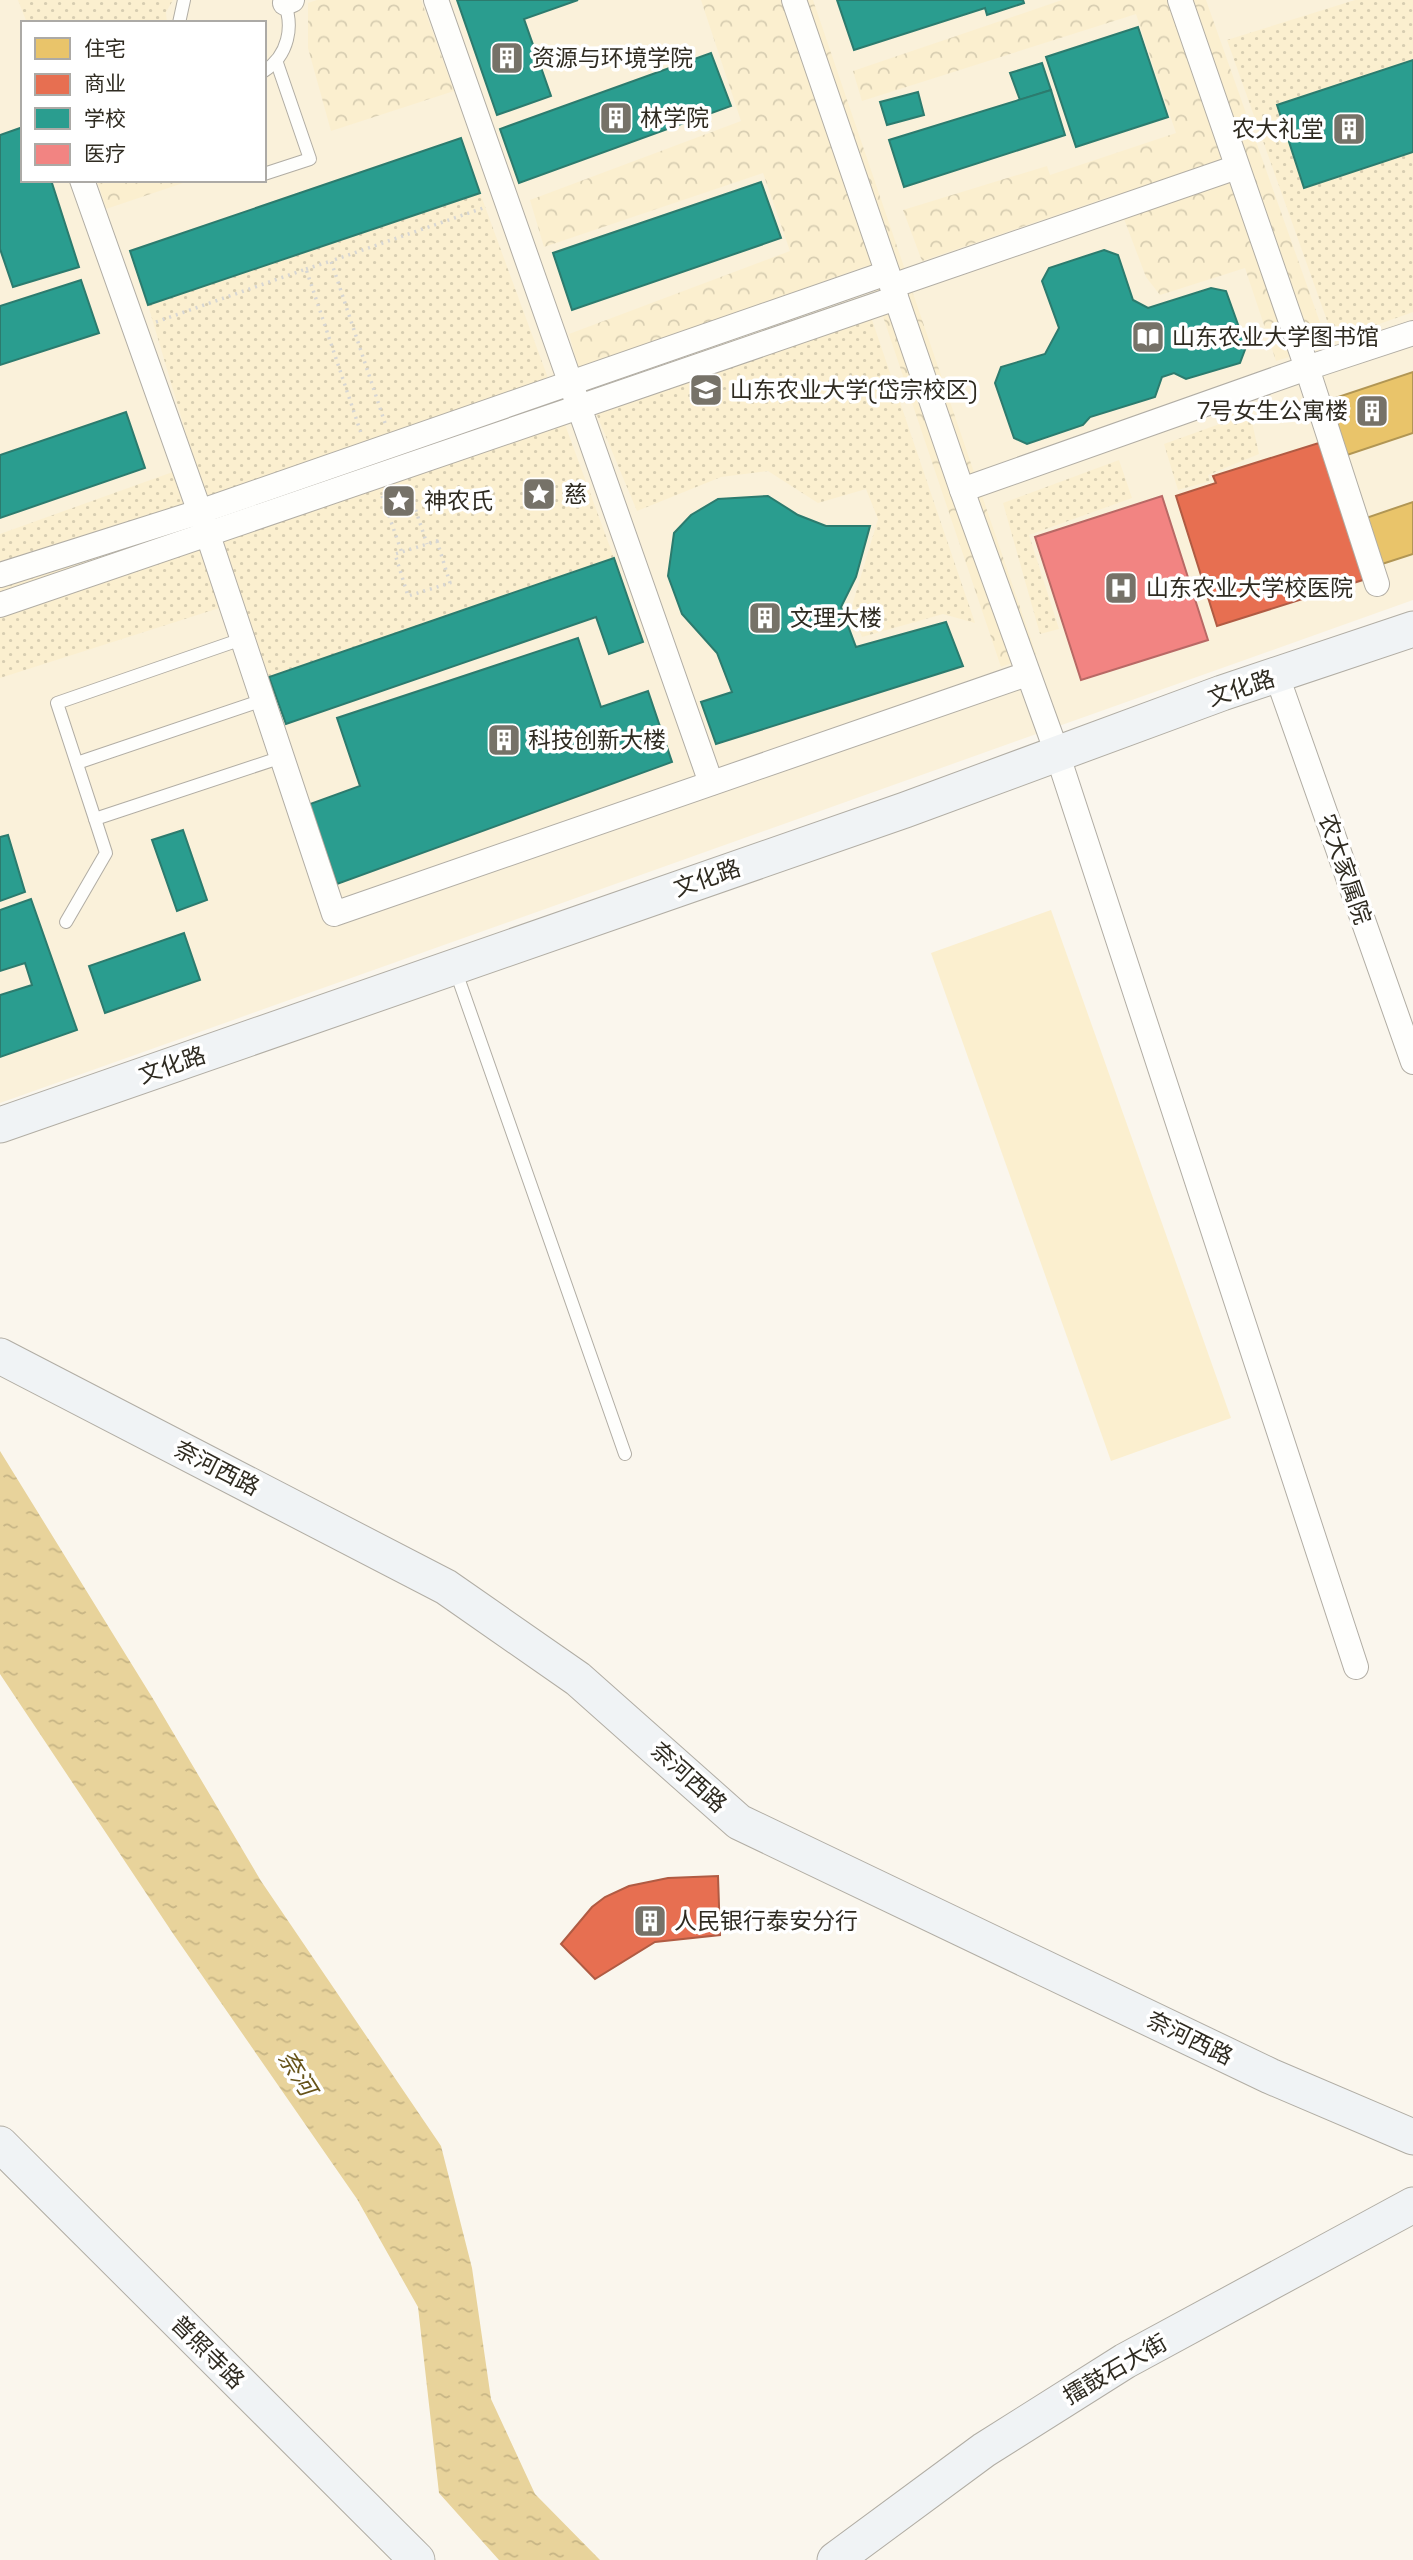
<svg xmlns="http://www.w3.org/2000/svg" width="1413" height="2560" font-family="'Space Grotesk','Noto Sans SC',sans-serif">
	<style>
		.built { fill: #faf1da; fill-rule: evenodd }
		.green { fill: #fbefcf }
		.forest { fill: url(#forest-crowns) }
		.garden { fill: url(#garden-dots) }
		.water { fill: url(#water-ripples) }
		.homes { fill: #e9c46a; stroke: #b19654; stroke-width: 2 }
		.shops { fill: #e76f51; stroke: #b05b43; stroke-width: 2 }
		.schools { fill: #2a9d8f; stroke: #2c7b6e; stroke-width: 2 }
		.health { fill: #f28482; stroke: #b86965; stroke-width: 2 }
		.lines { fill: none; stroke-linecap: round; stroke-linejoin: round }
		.lane-casing { stroke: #b1ada4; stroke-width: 14 }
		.street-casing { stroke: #b1ada4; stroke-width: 26 }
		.secondary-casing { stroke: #b1ada4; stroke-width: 37 }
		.path { stroke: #d7d6d3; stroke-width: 3.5; stroke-dasharray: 2 5; stroke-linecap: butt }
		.lane { stroke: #fefefc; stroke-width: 12 }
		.street { stroke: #fefefc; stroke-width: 24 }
		.secondary { stroke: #f0f3f5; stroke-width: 35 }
		.labels { text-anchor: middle; stroke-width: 7; stroke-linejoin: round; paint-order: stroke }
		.poi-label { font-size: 23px; fill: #2f2b21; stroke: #fff; text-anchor: start }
		.street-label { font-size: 23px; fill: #2f2b21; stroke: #fff }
		.water-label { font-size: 24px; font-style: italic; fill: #665319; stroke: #fff }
	</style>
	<defs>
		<pattern id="forest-crowns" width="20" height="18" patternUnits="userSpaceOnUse" patternTransform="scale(1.75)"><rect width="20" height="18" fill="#fbefcf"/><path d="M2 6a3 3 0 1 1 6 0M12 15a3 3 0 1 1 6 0" fill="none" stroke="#d7cdb1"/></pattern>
		<pattern id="garden-dots" width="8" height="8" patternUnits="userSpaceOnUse" patternTransform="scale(1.75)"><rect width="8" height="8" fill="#fbefcf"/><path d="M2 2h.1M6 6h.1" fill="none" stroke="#d7cdb1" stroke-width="1.8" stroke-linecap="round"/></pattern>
		<pattern id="water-ripples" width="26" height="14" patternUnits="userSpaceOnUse" patternTransform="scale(1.75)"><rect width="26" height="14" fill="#e8d39b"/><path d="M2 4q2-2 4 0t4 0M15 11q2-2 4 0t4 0" fill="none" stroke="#c7b585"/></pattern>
	</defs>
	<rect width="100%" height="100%" fill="#faf6ed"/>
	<path class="built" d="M0,0H1413V600L0,1103ZM23,23H264V180H23Z"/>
	<path class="green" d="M1051,910L1231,1418L1111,1461L931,953Z"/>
	<g class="forest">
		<path d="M317,0H421L454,91L331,131L308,48V3Z"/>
		<path d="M701,0H813L1036,654L1001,667L866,266L579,370L569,334L790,251L763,173L544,247L530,200L741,121Z"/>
		<path d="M1062,0H1206L1328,345L1276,361L1245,268L1160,295L1146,277L1115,195L922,261L903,210L1047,166L1050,175L1176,133L1136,14L862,101L853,71Z"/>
		<path d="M97,180H192L106,209Z"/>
	</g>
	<g class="garden">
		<path d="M18,0H173L166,12L167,23H27Z"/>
		<path d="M1355,0H1413V312L1334,340L1227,40Z"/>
		<path d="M480,193L614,558L269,677L241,601L0,678V534L195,464L148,305Z"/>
		<path d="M870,314L975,623L943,614L862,637L851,609L878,519L866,489L818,503L768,471L721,477L637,511L596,413Z"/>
		<path d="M1250,413L1259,454L1208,475L1210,481L1178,490L1164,444Z"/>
		<path d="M1119,460L1132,498L1029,535L1059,629L1040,634L1003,503Z"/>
	</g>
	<path class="water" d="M0,1451L155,1702L261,1881L441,2146L472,2268L491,2399L535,2494L600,2560H499L439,2493L418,2307L357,2199L174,1935L0,1674Z"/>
	<g class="homes">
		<path d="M1413,372V433L1338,458L1327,425L1335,398Z"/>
		<path d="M1413,502V554L1379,565L1363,519Z"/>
	</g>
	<g class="shops">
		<path d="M1322,442L1366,579L1217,626L1176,496L1216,483L1213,476Z"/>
		<path d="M718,1876L720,1935L655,1942L595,1979L561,1944L592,1907L605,1897L629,1886L668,1878Z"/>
	</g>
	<g class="schools">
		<path d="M457,0H578L524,19L551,96L497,115Z"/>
		<path d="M837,0H1023L1024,3L987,15L985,8L854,50Z"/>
		<path d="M1138,27L1168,117L1076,147L1046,57Z"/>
		<path d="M711,53L731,106L519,183L500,129Z"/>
		<path d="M1413,60V152L1304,188L1277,105Z"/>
		<path d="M1042,63L1051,90L1020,100L1010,73Z"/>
		<path d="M1051,90L1065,135L904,187L889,140Z"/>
		<path d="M918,92L924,115L887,125L880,102Z"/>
		<path d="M23,127V180H51L79,267L13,287L0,249V135Z"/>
		<path d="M461,138L480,193L148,305L130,251Z"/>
		<path d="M761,182L781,238L572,310L553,253Z"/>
		<path d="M1104,250L1118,255L1133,300L1148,308L1211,288L1226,291L1246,347L1240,363L1186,379L1174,373L1162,377L1155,397L1090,417L1083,425L1027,444L1014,438L995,383L1001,367L1045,354L1059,328L1042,281L1049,268Z"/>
		<path d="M81,280L99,333L0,365V306Z"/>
		<path d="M126,412L145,468L0,518V455Z"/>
		<path d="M768,496L798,515L826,526H870L856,577L841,607L856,647L946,622L963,666L716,744L701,702L732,692L717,653L682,614L668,576L674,533L691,515L718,499Z"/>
		<path d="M614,558L643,642L609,654L596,617L286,724L269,677Z"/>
		<path d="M578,638L601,707L648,691L672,762L337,884L310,804L360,786L337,718Z"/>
		<path d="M183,830L207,900L177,911L152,840Z"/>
		<path d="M8,835L25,892L0,901V837Z"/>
		<path d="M31,899L77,1030L0,1057V995L32,985L25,963L0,971V910Z"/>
		<path d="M184,933L200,980L105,1013L89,966Z"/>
	</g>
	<path class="health" d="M1162,496L1208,640L1081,680L1035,537Z"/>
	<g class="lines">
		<defs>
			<g id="lane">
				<path d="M179,23L184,0"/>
				<path d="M264,71C288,56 295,26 283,0"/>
				<path d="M264,174L310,159L277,63"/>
				<path d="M242,639L57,703L95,819L282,757"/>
				<path d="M77,763L263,700"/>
				<path d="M66,922L106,853L95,819"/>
				<path d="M455,969L625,1454"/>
			</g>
			<g id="street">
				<path d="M794,0L962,490L1057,753L1356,1667"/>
				<path d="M285,3L292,0"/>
				<path d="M82,180L208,535L334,914L1027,674"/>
				<path d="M892,286L1237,167"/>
				<path d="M962,490L1307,368L1180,0"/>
				<path d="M0,575L199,512L887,273"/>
				<path d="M1377,584L1307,368L1413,333"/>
				<path d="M0,605L579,407L436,0"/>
				<path d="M1277,676L1413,1062"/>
				<path d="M711,783L579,407L896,298"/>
			</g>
			<g id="secondary">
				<path d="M0,1125L905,810L1222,693L1413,629"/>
				<path d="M0,1356L446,1587L578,1679L739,1822L1270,2076L1413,2137"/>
				<path d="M0,2144L417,2560"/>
				<path d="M835,2560L984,2450L1125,2361L1413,2205"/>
			</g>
		</defs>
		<use href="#lane" class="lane-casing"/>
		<use href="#street" class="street-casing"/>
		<use href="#secondary" class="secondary-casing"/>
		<g class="path">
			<path d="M306,269L331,261"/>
			<path d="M156,322L306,269L361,433"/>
			<path d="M385,423L331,261L486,207"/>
			<path d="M409,490L427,544"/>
			<path d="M382,496L402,553"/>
			<path d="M437,541L450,583L408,596L395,554Z"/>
		</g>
		<use href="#lane" class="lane"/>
		<use href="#street" class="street"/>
		<use href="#secondary" class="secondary"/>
	</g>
	<defs>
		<symbol id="building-square" viewBox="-11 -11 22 22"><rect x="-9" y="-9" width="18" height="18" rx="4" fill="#767268" stroke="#fff"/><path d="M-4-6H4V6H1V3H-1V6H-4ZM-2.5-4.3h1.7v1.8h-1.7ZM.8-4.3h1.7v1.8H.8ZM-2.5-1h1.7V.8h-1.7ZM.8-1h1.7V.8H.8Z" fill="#fff"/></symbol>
		<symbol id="library-square" viewBox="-11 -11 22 22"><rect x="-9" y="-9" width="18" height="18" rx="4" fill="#767268" stroke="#fff"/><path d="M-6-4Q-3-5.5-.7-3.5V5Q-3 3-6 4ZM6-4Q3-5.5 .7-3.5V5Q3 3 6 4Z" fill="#fff"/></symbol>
		<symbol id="university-square" viewBox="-11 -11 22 22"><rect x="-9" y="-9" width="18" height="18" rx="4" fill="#767268" stroke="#fff"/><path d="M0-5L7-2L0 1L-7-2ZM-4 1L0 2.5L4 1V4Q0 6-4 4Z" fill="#fff"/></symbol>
		<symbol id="sight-square" viewBox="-11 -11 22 22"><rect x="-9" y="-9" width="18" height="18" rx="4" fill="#767268" stroke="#fff"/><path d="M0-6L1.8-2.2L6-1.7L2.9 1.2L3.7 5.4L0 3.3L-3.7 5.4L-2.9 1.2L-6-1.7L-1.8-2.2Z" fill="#fff"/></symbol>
		<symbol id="hospital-square" viewBox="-11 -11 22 22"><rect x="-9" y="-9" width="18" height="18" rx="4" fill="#767268" stroke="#fff"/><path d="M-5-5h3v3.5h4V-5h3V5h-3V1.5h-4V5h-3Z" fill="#fff"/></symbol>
	</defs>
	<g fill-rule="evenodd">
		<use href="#building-square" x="488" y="39" width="38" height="38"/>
		<use href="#building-square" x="597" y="99" width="38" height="38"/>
		<use href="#building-square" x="1330" y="110" width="38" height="38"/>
		<use href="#library-square" x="1129" y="318" width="38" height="38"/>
		<use href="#university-square" x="687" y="371" width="38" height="38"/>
		<use href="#building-square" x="1353" y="392" width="38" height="38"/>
		<use href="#sight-square" x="520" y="475" width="38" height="38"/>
		<use href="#sight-square" x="380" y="482" width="38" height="38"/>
		<use href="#hospital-square" x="1102" y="569" width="38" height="38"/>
		<use href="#building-square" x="746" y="599" width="38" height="38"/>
		<use href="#building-square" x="485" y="721" width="38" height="38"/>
		<use href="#building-square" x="631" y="1902" width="38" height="38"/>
	</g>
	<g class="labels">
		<g class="poi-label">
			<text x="532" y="66">资源与环境学院</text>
			<text x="640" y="126">林学院</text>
			<text x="1324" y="137" text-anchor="end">农大礼堂</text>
			<text x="1172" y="345">山东农业大学图书馆</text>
			<text x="730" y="398">山东农业大学(岱宗校区)</text>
			<text x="1348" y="419" text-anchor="end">7号女生公寓楼</text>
			<text x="564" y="502">慈</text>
			<text x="424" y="509">神农氏</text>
			<text x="1146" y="596">山东农业大学校医院</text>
			<text x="790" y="626">文理大楼</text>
			<text x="528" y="748">科技创新大楼</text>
			<text x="674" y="1929">人民银行泰安分行</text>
		</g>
		<g class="street-label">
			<text transform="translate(1241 688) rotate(-18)" y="8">文化路</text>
			<text transform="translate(1345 869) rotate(71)" y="8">农大家属院</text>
			<text transform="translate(707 878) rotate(-19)" y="8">文化路</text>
			<text transform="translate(172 1065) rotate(-19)" y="8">文化路</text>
			<text transform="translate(217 1468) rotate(27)" y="8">奈河西路</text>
			<text transform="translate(689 1777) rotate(42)" y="8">奈河西路</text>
			<text transform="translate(1190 2038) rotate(26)" y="8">奈河西路</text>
			<text transform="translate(208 2352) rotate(45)" y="8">普照寺路</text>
			<text transform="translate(1115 2369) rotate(-30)" y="8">擂鼓石大街</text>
		</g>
		<g class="water-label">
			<text transform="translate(297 2073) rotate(58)" y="8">奈河</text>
		</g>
	</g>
	<rect x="21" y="21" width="245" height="161" fill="#ffffff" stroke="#acaaa6" stroke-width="2"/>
	<rect x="35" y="38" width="35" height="21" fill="#e9c46a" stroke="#acaaa6" stroke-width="2"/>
	<text x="84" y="56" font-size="21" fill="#2f2b21">住宅</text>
	<rect x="35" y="74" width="35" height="21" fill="#e76f51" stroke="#acaaa6" stroke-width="2"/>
	<text x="84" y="91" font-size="21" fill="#2f2b21">商业</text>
	<rect x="35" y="108" width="35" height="21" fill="#2a9d8f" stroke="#acaaa6" stroke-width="2"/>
	<text x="84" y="126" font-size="21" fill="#2f2b21">学校</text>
	<rect x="35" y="144" width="35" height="21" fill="#f28482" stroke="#acaaa6" stroke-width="2"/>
	<text x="84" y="161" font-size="21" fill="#2f2b21">医疗</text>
</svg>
